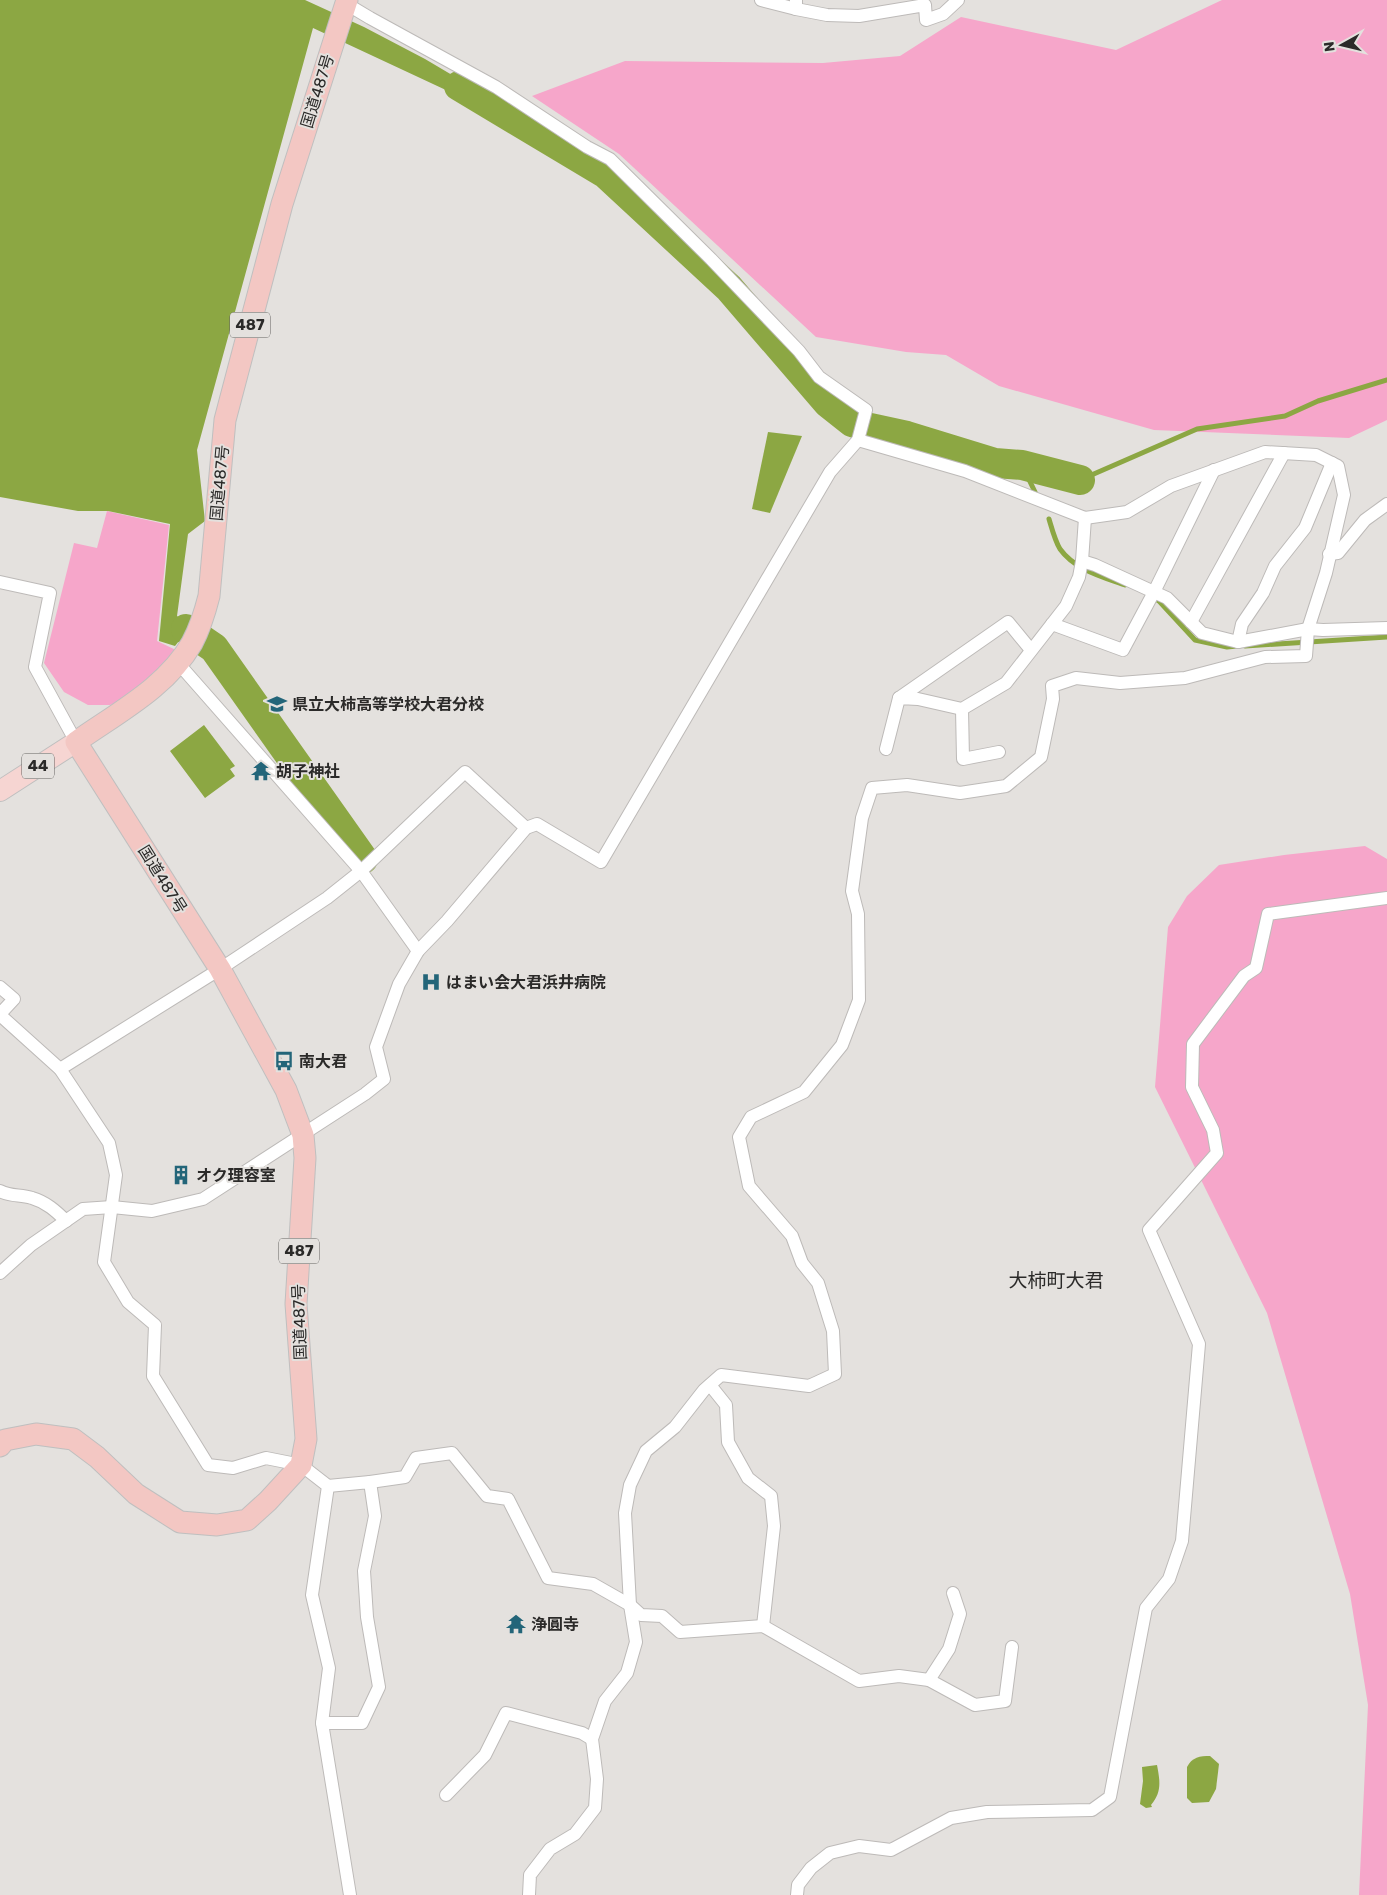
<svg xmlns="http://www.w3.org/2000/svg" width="1387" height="1895" font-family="Rubik,'Noto Sans JP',sans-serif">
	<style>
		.green { fill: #f6a6ca }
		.water { fill: #8ca743 }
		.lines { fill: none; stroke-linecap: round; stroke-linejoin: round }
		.stream { stroke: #8ca743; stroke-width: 5 }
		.river { stroke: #8ca743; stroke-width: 30 }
		.minor-casing { stroke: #bdbab8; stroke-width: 14 }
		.primary-casing { stroke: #bfbfbf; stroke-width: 22 }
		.trunk-casing { stroke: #bfbfbf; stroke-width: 23 }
		.minor { stroke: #fff; stroke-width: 12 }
		.primary { stroke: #f6d5d2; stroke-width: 20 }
		.trunk { stroke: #f3c7c3; stroke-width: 21 }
		.labels { text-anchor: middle; stroke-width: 4; stroke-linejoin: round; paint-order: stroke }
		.shield { fill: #e4e1de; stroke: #62615f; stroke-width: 1 }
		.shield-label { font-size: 15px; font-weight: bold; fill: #2b2a29 }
		.street-label { font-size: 16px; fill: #2b2a29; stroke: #e4e1de }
		.poi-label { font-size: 16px; font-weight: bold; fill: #2b2a29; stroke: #e4e1de; text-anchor: start }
		.quarter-label { font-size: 19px; fill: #2b2a29; stroke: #e4e1de }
	</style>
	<rect width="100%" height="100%" fill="#e4e1de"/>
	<g class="green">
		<path d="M1222,0H1387V420L1349,438L1154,430L999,386L946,355L906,352L816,337L619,154L532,96L625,61L823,63L900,56L961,17L1116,50Z"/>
		<path d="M107,511L169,525L157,641L176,650L167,666L120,702L110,705H88L64,692L44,663L74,543L97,548Z"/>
		<path d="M1365,846L1387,859V1895H1359L1368,1705L1350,1594L1267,1313L1155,1087L1168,927L1187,896L1219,865L1284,855Z"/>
	</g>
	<g class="water">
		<path d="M0,0H305L364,27L425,59L496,101L490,118L463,98L313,28L197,450L205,521L188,534L177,616L188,624L183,636L175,646L159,641L170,524L108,511H78L0,497Z"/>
		<path d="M768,432L802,436L770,513L752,509Z"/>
		<path d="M204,725L235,766L230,769L235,776L205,798L170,751Z"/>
		<path d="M1210,1756L1219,1764L1216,1789L1209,1802L1192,1803L1187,1798V1767C1192,1757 1200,1756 1210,1756Z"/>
		<path d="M1157,1765C1160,1781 1162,1792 1151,1805L1152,1807L1146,1808L1140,1804L1143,1781L1142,1767Z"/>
	</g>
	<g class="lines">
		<g class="stream">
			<path d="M1022,465L1035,492"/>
			<path d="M1080,480L1197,429L1285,416L1318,401L1387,380"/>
			<path d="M1049,519C1052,529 1055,541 1060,549C1075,570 1103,577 1125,585"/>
			<path d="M1154,598L1159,601L1195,640L1227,647L1237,646"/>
			<path d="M1245,646L1387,637"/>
		</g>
		<g class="river">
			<path d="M459,86L606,174L729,288L828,403L852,422L870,428L907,436L995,463L1022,465L1080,480"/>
			<path d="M186,629L214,648L363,859"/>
		</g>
		<defs>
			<g id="minor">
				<path d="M761,0L796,9"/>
				<path d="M796,0V9L827,15L859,16L925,5L926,20L943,14L958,0"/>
				<path d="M1085,518L1082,561L1095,565L1167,598L1202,633L1238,642L1308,629L1323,630L1387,628"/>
				<path d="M1329,554L1338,553L1365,520L1387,504"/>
				<path d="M0,582L50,593L35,667L76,742"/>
				<path d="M1191,622L1284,453"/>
				<path d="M1052,624L1123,650L1154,592L1214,470"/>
				<path d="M1238,642L1242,624L1263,593L1275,566L1305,528L1332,463"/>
				<path d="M178,663L361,871L418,951"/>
				<path d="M899,698L1008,622L1031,650"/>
				<path d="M962,709L963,759L999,752"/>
				<path d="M886,749L899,698L918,699L962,709L1006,683L1066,606L1079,577L1082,561"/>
				<path d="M0,987L14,999L0,1014"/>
				<path d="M0,1015L60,1069L109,1143L116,1175L104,1262L128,1302L155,1325L153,1376L208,1465L233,1468L266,1458L301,1465L328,1486L312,1595L329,1668L322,1723L350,1895"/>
				<path d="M60,1069L220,969L327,898L361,871L465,772L526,828"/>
				<path d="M0,1191C11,1197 21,1194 32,1198C46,1202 56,1211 66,1221"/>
				<path d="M0,1273L31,1245L83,1209L112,1207L152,1211L203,1199L365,1094L384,1079L376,1047L399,984L418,951L447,921L526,828L537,824L601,862L830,472L858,440L866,410L819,377L799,351L711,259L610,159L587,147L496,87L370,18L345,3"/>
				<path d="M710,1385L726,1405L728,1442L748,1478L771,1496L774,1526L763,1626"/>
				<path d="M370,1482L405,1477L416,1458L452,1453L487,1496L508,1499L548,1578L593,1584L630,1605L641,1615L662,1616L680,1632L763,1626L859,1681L899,1676L929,1680L975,1705L1005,1701L1012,1647"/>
				<path d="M929,1680L949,1649L960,1614L953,1593"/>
				<path d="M322,1723H362L379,1687L367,1617L364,1571L375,1516L370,1482L328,1486"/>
				<path d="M446,1795L485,1755L506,1713L582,1733L592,1739"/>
				<path d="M529,1895L530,1875L550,1849L575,1834L595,1808L597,1779L592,1739L605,1701L627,1673L636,1642L630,1605L625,1513L630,1485L646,1451L675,1427L704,1390L721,1375L809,1386L835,1374L833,1331L818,1283L802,1263L792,1236L749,1186L739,1137L751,1117L804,1092L842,1045L859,1000L858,914L852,891L862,818L872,788L907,785L960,793L1006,786L1041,757L1053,699L1052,686L1076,678L1120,683L1185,678L1265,657L1306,656L1308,629L1326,573L1344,495L1338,466L1316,455L1265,452L1171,486L1127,512L1085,518L965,471L858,440"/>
				<path d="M797,1895L798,1885L811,1868L830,1853L859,1846L891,1850L951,1818L987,1812L1092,1810L1110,1797L1146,1608L1169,1579L1182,1541L1199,1344L1149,1230L1217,1153L1213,1130L1192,1087L1193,1044L1244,976L1256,968L1268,914L1387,898"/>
			</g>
			<path id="primary" d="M0,791L76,742"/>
			<path id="trunk" d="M0,1446L5,1440L36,1434L73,1439L97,1457L136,1494L180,1522L217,1525L247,1520L268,1501L301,1465L306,1439L296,1304L305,1158L303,1135L286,1090L220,969L76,742C117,713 167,687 192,643C200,628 205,612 209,596L225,420L282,204L347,0"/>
		</defs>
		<use href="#minor" class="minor-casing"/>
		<use href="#primary" class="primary-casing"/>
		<use href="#trunk" class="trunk-casing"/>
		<use href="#minor" class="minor"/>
		<use href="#primary" class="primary"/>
		<use href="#trunk" class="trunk"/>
	</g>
	<defs>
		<symbol id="school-bare" viewBox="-9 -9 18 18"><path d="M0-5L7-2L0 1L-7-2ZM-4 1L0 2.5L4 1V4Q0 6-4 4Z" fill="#236579" stroke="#e4e1de" stroke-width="2.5" paint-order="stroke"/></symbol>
		<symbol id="temple-bare" viewBox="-9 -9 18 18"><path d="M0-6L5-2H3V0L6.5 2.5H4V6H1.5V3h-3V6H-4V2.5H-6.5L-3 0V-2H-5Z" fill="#236579" stroke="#e4e1de" stroke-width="2.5" paint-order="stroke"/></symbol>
		<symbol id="hospital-bare" viewBox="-9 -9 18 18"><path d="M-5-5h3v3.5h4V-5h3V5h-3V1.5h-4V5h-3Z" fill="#236579" stroke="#e4e1de" stroke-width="2.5" paint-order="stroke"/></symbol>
		<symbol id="bus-bare" viewBox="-9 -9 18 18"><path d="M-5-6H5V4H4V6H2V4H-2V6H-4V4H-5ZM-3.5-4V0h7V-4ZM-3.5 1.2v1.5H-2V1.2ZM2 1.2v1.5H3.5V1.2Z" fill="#236579" stroke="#e4e1de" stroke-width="2.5" paint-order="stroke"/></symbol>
		<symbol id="building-bare" viewBox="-9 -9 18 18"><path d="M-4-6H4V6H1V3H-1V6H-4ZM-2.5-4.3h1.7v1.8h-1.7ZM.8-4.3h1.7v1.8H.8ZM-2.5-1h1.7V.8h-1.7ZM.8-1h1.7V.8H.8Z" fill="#236579" stroke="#e4e1de" stroke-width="2.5" paint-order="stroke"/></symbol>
	</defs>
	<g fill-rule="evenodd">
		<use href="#school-bare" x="263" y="690" width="28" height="28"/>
		<use href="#temple-bare" x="247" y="757" width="28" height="28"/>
		<use href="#hospital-bare" x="417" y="968" width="28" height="28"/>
		<use href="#bus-bare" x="270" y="1047" width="28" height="28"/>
		<use href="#building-bare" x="167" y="1161" width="28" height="28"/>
		<use href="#temple-bare" x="502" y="1610" width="28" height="28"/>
	</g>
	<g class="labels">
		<g class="shield">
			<rect x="230" y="312.5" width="40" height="25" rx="4"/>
			<rect x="22" y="753.5" width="32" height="25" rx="4"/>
			<rect x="279" y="1238.5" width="40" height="25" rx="4"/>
		</g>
		<g class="shield-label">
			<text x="250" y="330">487</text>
			<text x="38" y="771">44</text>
			<text x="299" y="1256">487</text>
		</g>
		<g class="street-label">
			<text transform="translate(317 91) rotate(-73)" y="6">国道487号</text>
			<text transform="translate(219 483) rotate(-85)" y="6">国道487号</text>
			<text transform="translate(163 879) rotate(58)" y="6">国道487号</text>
			<text transform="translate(299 1322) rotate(-92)" y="6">国道487号</text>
		</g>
		<g class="poi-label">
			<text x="292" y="710">県立大柿高等学校大君分校</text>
			<text x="276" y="777">胡子神社</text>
			<text x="446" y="988">はまい会大君浜井病院</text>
			<text x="299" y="1067">南大君</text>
			<text x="196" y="1181">オク理容室</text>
			<text x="531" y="1630">浄圓寺</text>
		</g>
		<g class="quarter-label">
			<text x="1056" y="1287">大柿町大君</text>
		</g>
	</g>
	<g transform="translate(1342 45) rotate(262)" stroke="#e4e1de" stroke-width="4" paint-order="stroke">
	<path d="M0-4L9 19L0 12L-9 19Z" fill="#2b2a29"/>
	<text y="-8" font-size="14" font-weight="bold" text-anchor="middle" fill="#2b2a29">N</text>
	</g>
</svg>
